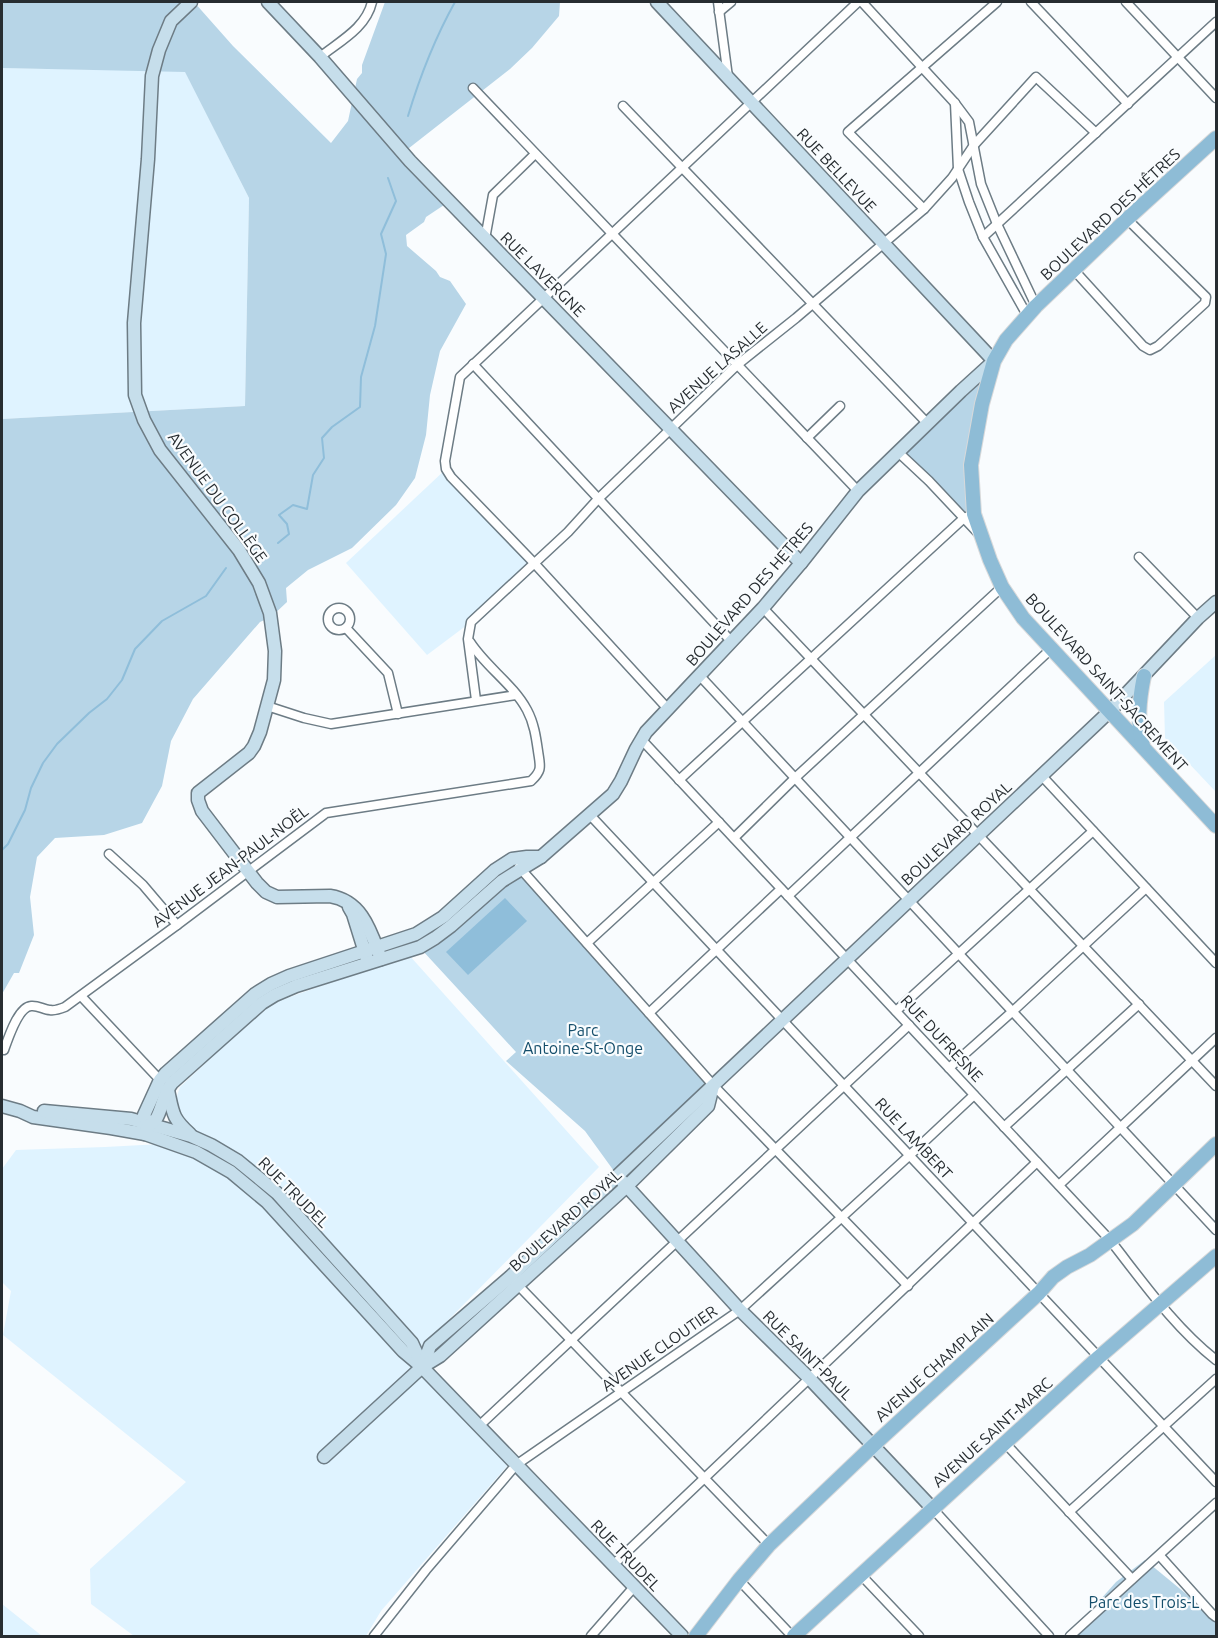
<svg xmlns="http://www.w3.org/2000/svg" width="1218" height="1638" font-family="Ubuntu,sans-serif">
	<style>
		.built { fill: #dff3ff }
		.green { fill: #b7d5e7 }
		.water { fill: #8fbeda }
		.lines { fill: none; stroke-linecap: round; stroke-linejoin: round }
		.stream { stroke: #8fbeda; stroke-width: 2 }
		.street-casing { stroke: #6d7c85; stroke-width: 11 }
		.secondary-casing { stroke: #6d7c85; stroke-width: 15 }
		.primary-casing { stroke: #d8d9da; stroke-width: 16 }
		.street { stroke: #fff; stroke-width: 8 }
		.secondary { stroke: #c6deeb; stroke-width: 12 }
		.primary { stroke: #8ebcd6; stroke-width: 14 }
		.labels { text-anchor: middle; stroke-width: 4.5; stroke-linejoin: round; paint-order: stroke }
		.street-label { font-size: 16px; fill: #272d31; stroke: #f9fcfe }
		.park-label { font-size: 16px; fill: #144e6b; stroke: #f9fcfe }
	</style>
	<rect width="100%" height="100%" fill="#f9fcfe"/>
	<g class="built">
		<path d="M2,68L185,71L249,198L245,406L2,419Z"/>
		<path d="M446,469L535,564L471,622L427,655L346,563Z"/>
		<path d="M1216,655V792L1165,738L1164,702Z"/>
		<path d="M409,955L599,1167L407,1362L508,1465L381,1611L366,1636H134L91,1604L90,1569L186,1482L3,1335L11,1291L2,1282V1169L16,1150L105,1147L161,1144L180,1087L267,1005Z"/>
		<path d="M2,1604L42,1636H2Z"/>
	</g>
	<g class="green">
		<path d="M2,2H194L233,46L331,143L348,121L357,79L362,73V65L385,2H560L559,16L532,48L510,69L404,152L450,201L426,217L424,222L406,235L407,246L436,271L440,277L450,281L466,304L440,351L430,395L426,435L415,478L396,505L352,548L308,570L286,588L287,602L271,617L260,622L193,699L171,741L162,786L142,823L104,835L55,838L37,857L30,897L34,935L19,973H14L2,994V419L245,406L249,198L185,72L2,68Z"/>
		<path d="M994,361L982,404L974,514L964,518L898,452Z"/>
		<path d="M520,869L713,1085L619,1178L585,1131L506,1061L516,1052L422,950Z"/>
		<path d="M1145,1560L1213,1616L1216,1621V1636H1068L1116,1582Z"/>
	</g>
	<path class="water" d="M505,898L527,921L468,975L446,952Z"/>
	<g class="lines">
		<g class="stream">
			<path d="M408,116C420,76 435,38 455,2"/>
			<path d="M278,543L289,534L287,524L279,515L293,505L307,509L313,475L324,458L322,438L332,427L360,407L361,377L375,326L386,254L381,234L396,201L388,178"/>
			<path d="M2,850L8,844L25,810L31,788L43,763L57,744L89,713L107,699L122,680L135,649L162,621L206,596L226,568"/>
		</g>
		<defs>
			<g id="street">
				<path d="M718,2L728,77"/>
				<path d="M862,2L954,102L969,122L981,184L997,224L1036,306"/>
				<path d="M1031,2L1128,104"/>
				<path d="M1126,2L1216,98"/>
				<path d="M719,12L731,2"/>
				<path d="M320,57C340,41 366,28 372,2"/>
				<path d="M473,88L858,491"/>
				<path d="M955,103L958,169L969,202L983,237L1027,315"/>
				<path d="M623,106L928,424"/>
				<path d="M924,209L848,132L997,2"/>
				<path d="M983,237L1216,22"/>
				<path d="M485,239L493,195L535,154"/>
				<path d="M1073,269L1143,346L1150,350L1158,346L1205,303L1206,297L1127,219"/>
				<path d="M473,364L731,641"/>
				<path d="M807,438L840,406"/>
				<path d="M898,452L929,481L977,532"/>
				<path d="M1139,557L1198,618"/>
				<circle cx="339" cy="619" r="11"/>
				<path d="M763,608L1216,1086"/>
				<path d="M346,628L388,673L398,714"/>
				<path d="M700,676L1216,1230"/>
				<path d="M476,700L468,639L471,622L568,532L598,499L737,365L796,318L924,209L952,178L974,145L1036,77L1096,133"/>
				<path d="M267,706L304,718L331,724L516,695"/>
				<path d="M668,709L535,564L451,477L446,469L445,461L460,377L858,2"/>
				<path d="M641,739L1110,1240C1143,1282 1174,1327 1216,1360"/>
				<path d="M1041,775L1216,963"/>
				<path d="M679,780L964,518L974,514"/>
				<path d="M590,815L1216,1482"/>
				<path d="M734,838L795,778L1002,587"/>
				<path d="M109,854L143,885L177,925"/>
				<path d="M519,867L713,1085L908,1286"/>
				<path d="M788,896L1052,648"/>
				<path d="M587,943L719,822"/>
				<path d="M81,996L160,1080"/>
				<path d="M896,1011L1093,831"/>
				<path d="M649,1013L781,889"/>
				<path d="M4,1050C8,1039 18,1007 31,1006C38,1005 44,1010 50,1010C55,1011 60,1009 65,1007L177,925L326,813L531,781C543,770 540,766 538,751C536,737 534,723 527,710C513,684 486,667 470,642"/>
				<path d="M949,1068L1013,1011L1146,888"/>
				<path d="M1004,1127L1139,1004"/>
				<path d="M1059,1185L1216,1038"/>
				<path d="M515,1282L769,1545"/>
				<path d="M479,1426L909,1025"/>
				<path d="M1005,1443L1132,1579"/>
				<path d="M933,1509L1049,1636"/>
				<path d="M1069,1512L1216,1379"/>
				<path d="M1160,1556L1212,1614L1216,1617"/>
				<path d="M613,1565L1037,1162"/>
				<path d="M861,1575L919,1636"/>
				<path d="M739,1580L792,1636"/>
				<path d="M374,1636L426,1570L516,1465L740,1310L910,1155L974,1095"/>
				<path d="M591,1636L634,1587"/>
				<path d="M1070,1636L1216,1503"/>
			</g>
			<g id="secondary">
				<path d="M191,2L171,21L159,50L152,76L148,159L134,323L135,395L144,420L160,450L239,550L259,583L270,613L275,651L274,680L260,732L254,746L249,753L198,793V800L202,811L257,883L266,892L277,897L330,896C363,901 371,933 381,959"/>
				<path d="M268,2L320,57L410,161L801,563"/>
				<path d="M349,907L353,914L367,959"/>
				<path d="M168,1090C173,1113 172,1118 190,1134"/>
				<path d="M2,1106L20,1111L33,1117L111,1128L145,1134L196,1152L231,1172L267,1202L403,1351L422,1367L682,1636"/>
				<path d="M44,1111L131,1119L191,1136L211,1145L238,1161L277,1193L412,1343L421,1363"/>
				<path d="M148,1124L144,1115L160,1080L166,1073L255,994L271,984L289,976L416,934L443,917L495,870L512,859L527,857H541"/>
				<path d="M145,1134C149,1121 150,1127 156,1119C162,1110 163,1094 172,1083L262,1003L275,995L296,986L420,947L435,938L451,926L502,881L541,857L613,794L621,781L636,749L646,732L763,608L801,563L858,491L961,391L994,361L657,2"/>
				<path d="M622,1181L740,1310L809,1378L933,1509"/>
				<path d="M422,1367L430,1346L510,1277L1110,711L1198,618L1216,602"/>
				<path d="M324,1457L422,1367L440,1356L627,1186L708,1106L713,1086"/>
			</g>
			<g id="primary">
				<path d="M1216,138L1127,219L1036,306L1006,340L994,361L982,404L971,465L974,514L990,560L1002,587L1023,618L1216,826"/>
				<path d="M1143,746C1137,722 1139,701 1144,676"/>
				<path d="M696,1636L739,1580L769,1545L878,1441L1039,1293L1053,1277L1067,1267L1090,1255L1133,1224L1216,1144"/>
				<path d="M794,1636L1099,1357L1216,1256"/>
			</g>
		</defs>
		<use href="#street" class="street-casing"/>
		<use href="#secondary" class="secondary-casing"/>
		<use href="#primary" class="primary-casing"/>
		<use href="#street" class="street"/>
		<use href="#secondary" class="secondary"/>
		<use href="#primary" class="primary"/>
	</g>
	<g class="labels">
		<g class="street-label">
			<text transform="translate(837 170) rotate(47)" y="6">RUE BELLEVUE</text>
			<text transform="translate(1110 214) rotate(-43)" y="6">BOULEVARD DES HÊTRES</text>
			<text transform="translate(543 274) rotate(45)" y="6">RUE LAVERGNE</text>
			<text transform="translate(717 367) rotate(-42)" y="6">AVENUE LASALLE</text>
			<text transform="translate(218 497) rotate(54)" y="6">AVENUE DU COLLÈGE</text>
			<text transform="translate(749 594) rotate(-49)" y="6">BOULEVARD DES HETRES</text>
			<text transform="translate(1107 682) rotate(48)" y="6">BOULEVARD SAINT-SACREMENT</text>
			<text transform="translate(956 833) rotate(-43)" y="6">BOULEVARD ROYAL</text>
			<text transform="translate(230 866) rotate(-37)" y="6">AVENUE JEAN-PAUL-NOËL</text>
			<text transform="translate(942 1038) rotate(47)" y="6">RUE DUFRESNE</text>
			<text transform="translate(914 1138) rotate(47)" y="6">RUE LAMBERT</text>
			<text transform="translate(294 1192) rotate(45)" y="6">RUE TRUDEL</text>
			<text transform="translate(565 1220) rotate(-42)" y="6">BOULEVARD ROYAL</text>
			<text transform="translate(659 1348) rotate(-35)" y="6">AVENUE CLOUTIER</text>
			<text transform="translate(808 1355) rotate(45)" y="6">RUE SAINT-PAUL</text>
			<text transform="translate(934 1367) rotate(-42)" y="6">AVENUE CHAMPLAIN</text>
			<text transform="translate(992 1432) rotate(-42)" y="6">AVENUE SAINT-MARC</text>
			<text transform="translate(626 1555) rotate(46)" y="6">RUE TRUDEL</text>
		</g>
		<g class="park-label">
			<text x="583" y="1036">Parc<tspan x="583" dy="18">Antoine-St-Onge</tspan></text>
			<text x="1144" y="1608">Parc des Trois-L</text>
		</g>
	</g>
	<rect width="1218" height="1638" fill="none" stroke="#272d31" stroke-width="6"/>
</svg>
